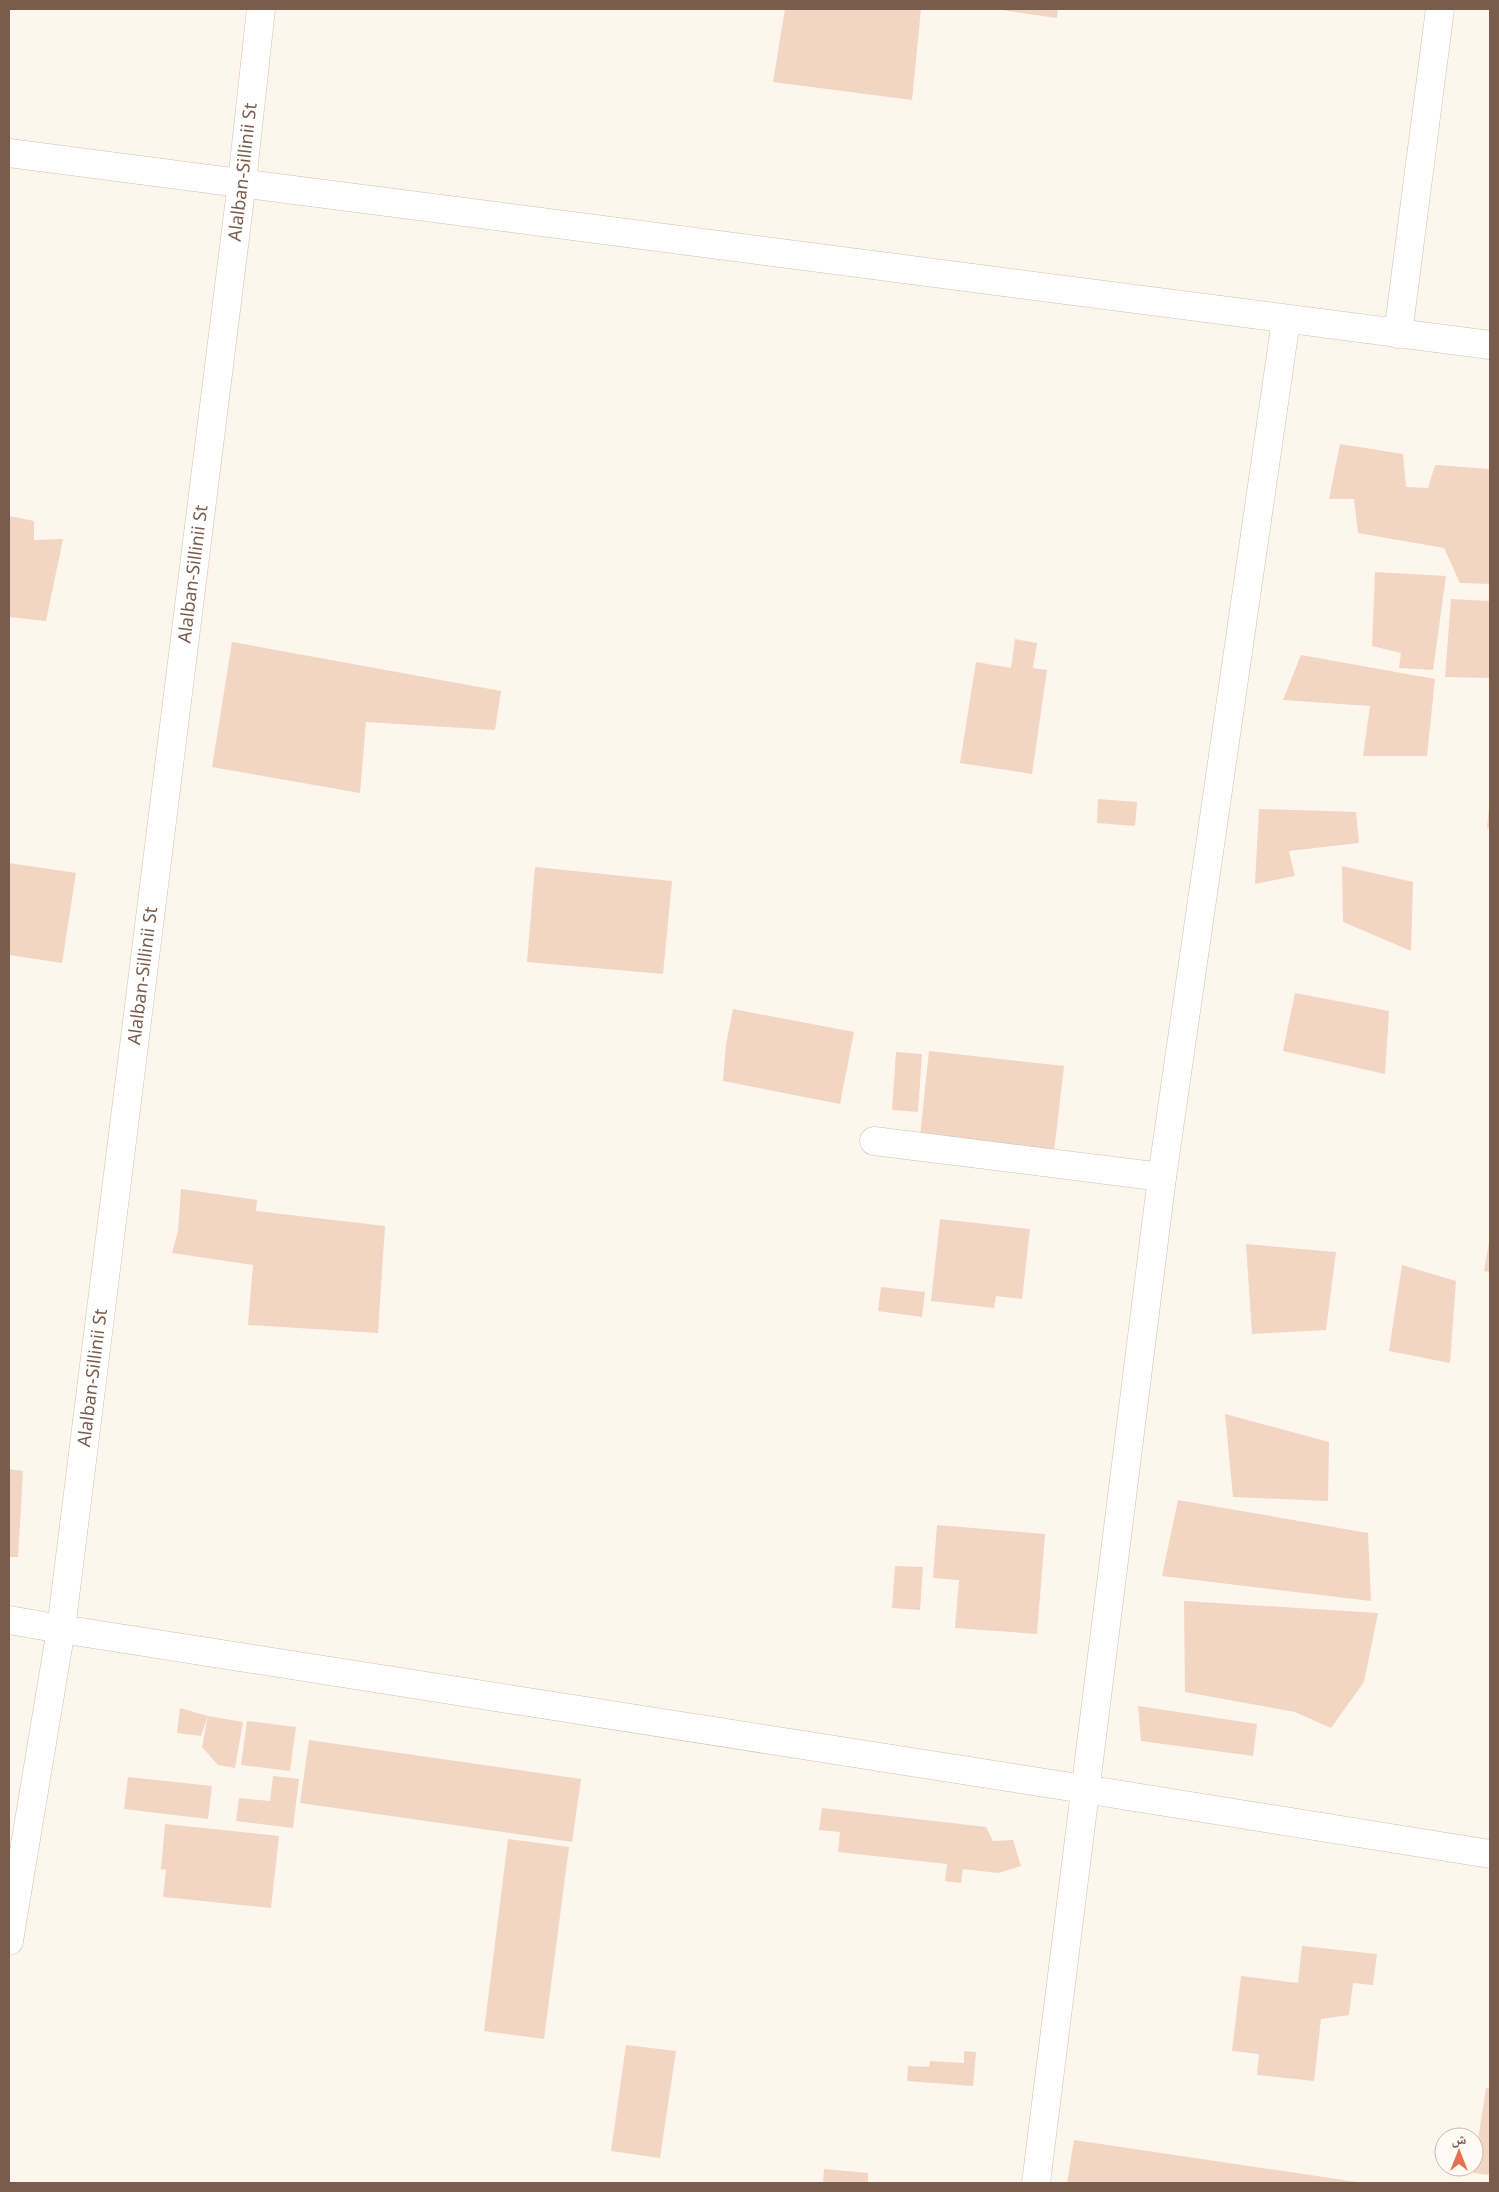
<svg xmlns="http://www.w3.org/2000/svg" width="1499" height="2192" font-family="'Noto Sans','Noto Naskh Arabic',sans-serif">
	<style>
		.building { fill: #f3d5c3 }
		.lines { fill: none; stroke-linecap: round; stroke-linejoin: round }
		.minor-casing { stroke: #d1beb0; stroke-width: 29 }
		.tertiary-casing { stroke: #d1beb0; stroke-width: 29 }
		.minor { stroke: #fff; stroke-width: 28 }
		.tertiary { stroke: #fff; stroke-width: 28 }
		.labels { text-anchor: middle; stroke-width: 4.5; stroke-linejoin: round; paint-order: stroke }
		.street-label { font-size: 18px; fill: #7a5c4d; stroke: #fffaf3 }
	</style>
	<rect width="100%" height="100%" fill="#fdf6ec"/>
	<g class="building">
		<path d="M785,9H921L912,100L773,82Z"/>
		<path d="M994,9H1058L1057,18Z"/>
		<path d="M1340,444L1403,454L1406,487L1428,488L1435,465L1490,469V584L1460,583L1444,548L1358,533L1354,499H1329Z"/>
		<path d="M9,516L34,521V540L63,539L46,621L9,617Z"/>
		<path d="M1375,572L1446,576L1433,670L1399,668L1401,653L1372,646Z"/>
		<path d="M1451,599L1490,601V678L1445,677Z"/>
		<path d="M1015,639L1037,643L1033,668L1047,670L1032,774L960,763L976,662L1011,668Z"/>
		<path d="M232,642L501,691L495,730L366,722L360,793L212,767Z"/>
		<path d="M1301,655L1435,679L1427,756H1363L1370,706L1283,700Z"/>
		<path d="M1098,799L1137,802L1135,826L1097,823Z"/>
		<path d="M1489,807H1490V828H1487Z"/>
		<path d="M1259,809L1356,812L1359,843L1289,851L1295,876L1255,884Z"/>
		<path d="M9,863L76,873L62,963L9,955Z"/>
		<path d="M1342,866L1413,882L1411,951L1343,922Z"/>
		<path d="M535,867L672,881L663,974L527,962Z"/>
		<path d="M1295,993L1389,1011L1385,1074L1283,1051Z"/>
		<path d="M733,1009L854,1032L840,1104L723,1081L726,1045Z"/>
		<path d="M929,1051L1064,1066L1054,1152L920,1137Z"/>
		<path d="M896,1052L922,1054L918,1112L892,1110Z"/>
		<path d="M181,1189L257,1200L256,1211L385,1226L378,1333L248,1325L253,1265L172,1253L178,1231Z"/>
		<path d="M940,1219L1030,1229L1022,1299L996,1296L994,1308L931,1301Z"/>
		<path d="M1489,1242H1490V1272L1484,1271Z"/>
		<path d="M1246,1244L1336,1252L1326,1330L1252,1334Z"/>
		<path d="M1402,1265L1456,1281L1450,1363L1389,1351Z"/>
		<path d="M881,1287L925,1292L922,1317L878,1311Z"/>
		<path d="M1225,1414L1329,1442L1328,1501L1233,1497Z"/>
		<path d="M9,1469L23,1471L18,1557H9Z"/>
		<path d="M1178,1500L1368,1533L1371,1601L1162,1576Z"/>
		<path d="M937,1525L1045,1534L1037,1634L955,1628L959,1580L933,1578Z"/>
		<path d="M895,1566L923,1567L920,1610L892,1608Z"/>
		<path d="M1184,1601L1378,1613L1364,1682L1331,1728L1295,1712L1185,1692Z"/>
		<path d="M1138,1706L1257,1724L1253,1756L1141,1741Z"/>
		<path d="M180,1708L208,1716L243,1722L235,1768L218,1765L202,1747L208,1716L201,1736L177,1733Z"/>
		<path d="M247,1721L296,1727L290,1771L241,1765Z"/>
		<path d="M309,1740L581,1779L572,1842L300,1803Z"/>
		<path d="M273,1776L299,1779L293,1828L236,1821L239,1798L270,1801Z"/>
		<path d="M128,1777L212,1786L208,1819L124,1809Z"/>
		<path d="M822,1808L986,1827L993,1841L1013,1840L1021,1866L998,1873L963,1869L961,1883L945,1881L947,1864L838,1852L840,1832L819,1830Z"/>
		<path d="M165,1824L279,1836L271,1908L163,1897L166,1869L161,1870Z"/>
		<path d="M508,1839L569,1847L544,2039L484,2031Z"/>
		<path d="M1302,1946L1377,1954L1373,1985L1353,1983L1349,2015L1321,2019L1314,2081L1257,2075L1259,2054L1232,2051L1241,1976L1298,1983Z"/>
		<path d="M626,2045L676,2051L660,2158L611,2151Z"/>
		<path d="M964,2051L976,2052L973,2086L907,2081L908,2066L929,2067L930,2061L964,2063Z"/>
		<path d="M1486,2088L1490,2089V2175L1473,2173Z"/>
		<path d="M1074,2140L1357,2182V2183H1067Z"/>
		<path d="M824,2169L868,2173V2183H823Z"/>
	</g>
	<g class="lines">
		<defs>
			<g id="minor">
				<path d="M9,153L1490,345"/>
				<path d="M1398,334L1440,9"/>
				<path d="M874,1141L1162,1177"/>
				<path d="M9,1941L61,1629L1084,1789L1490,1854"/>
				<path d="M1036,2183L1162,1177L1286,320"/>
			</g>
			<g id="tertiary">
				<path id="s1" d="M9,1620L61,1629L242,182L261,9"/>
			</g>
		</defs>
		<use href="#minor" class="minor-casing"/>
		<use href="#tertiary" class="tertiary-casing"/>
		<use href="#minor" class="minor"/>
		<use href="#tertiary" class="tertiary"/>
	</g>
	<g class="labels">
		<g class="street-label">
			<text dy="6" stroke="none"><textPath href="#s1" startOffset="1521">Alalban-Sillinii St</textPath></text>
			<text dy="6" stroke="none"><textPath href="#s1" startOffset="1116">Alalban-Sillinii St</textPath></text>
			<text dy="6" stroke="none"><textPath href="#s1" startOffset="711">Alalban-Sillinii St</textPath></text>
			<text dy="6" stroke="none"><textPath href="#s1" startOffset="306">Alalban-Sillinii St</textPath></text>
		</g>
	</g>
	<rect width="1499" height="2192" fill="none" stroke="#7a5c4d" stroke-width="20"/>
	<g transform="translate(1459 2152)"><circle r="24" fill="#fffaf3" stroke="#cabbb1"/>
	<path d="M0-4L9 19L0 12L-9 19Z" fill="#e76f51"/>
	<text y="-8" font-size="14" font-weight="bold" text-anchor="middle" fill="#7a5c4d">ش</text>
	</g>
</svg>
